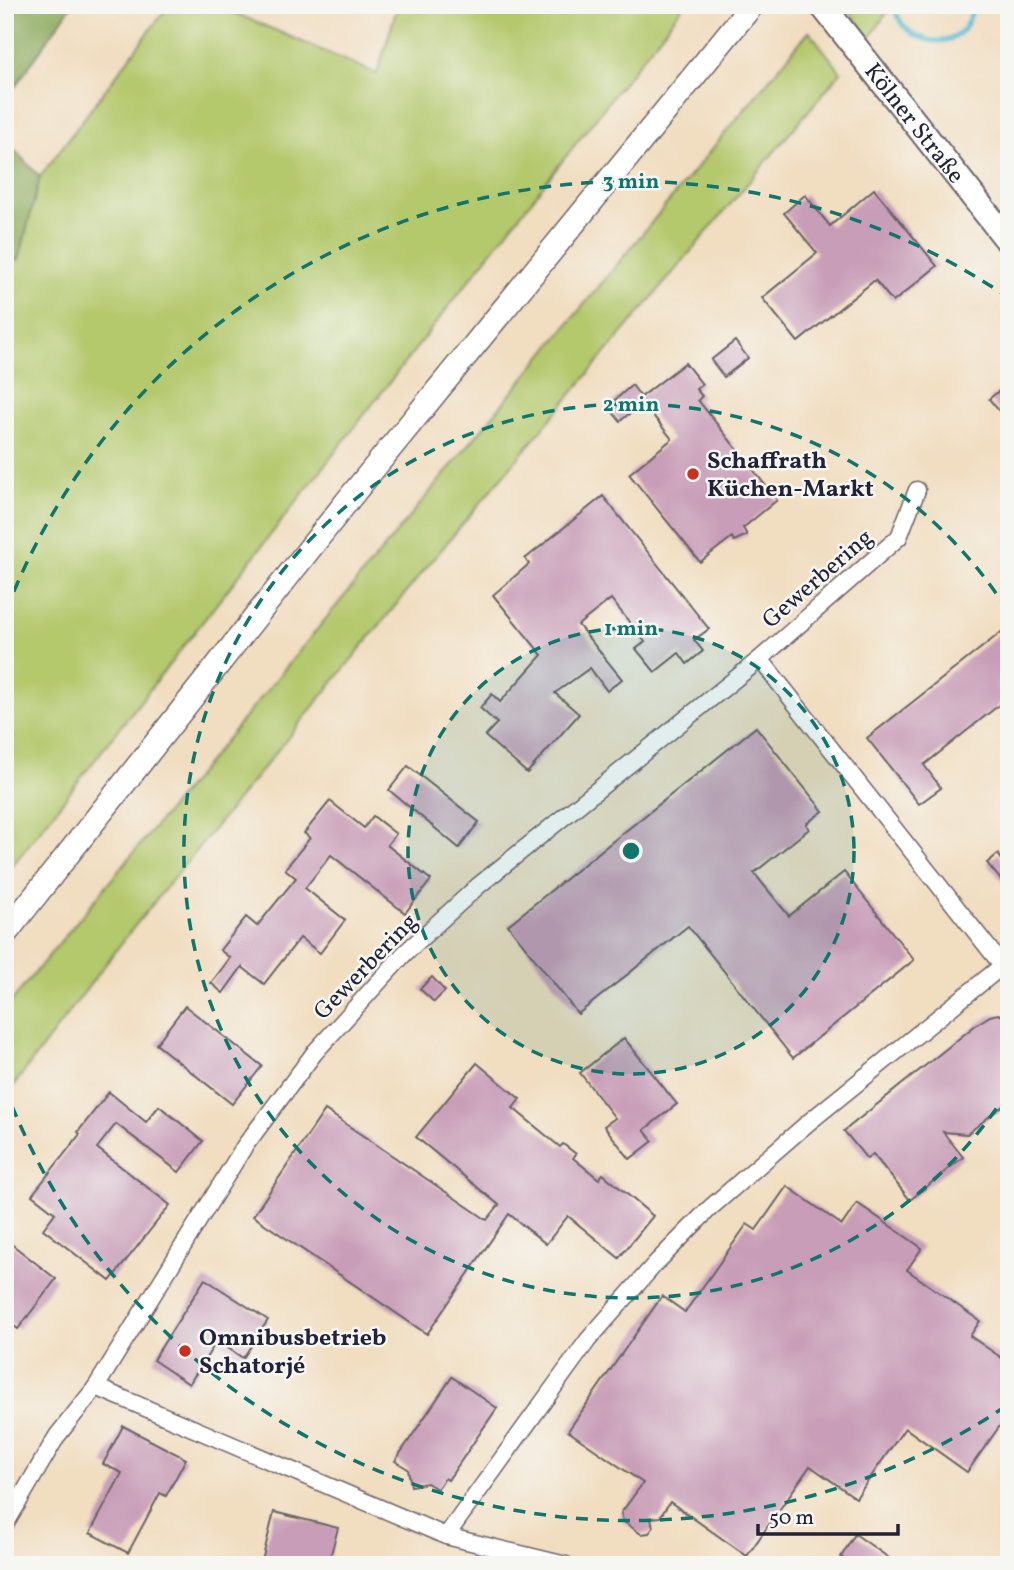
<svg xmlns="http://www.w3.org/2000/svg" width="1014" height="1570" font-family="Vollkorn,serif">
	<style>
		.green { fill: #b4c86c; stroke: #6b7554; stroke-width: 2 }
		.forest { fill: #8fac60; stroke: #58674e; stroke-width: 2 }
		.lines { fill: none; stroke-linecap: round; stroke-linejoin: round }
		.stream { stroke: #53b9d1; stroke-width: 5 }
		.building { fill: #c89db7 }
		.minor-casing { stroke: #6a6369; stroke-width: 19 }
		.secondary-casing { stroke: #6a6369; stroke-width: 26 }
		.primary-casing { stroke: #6a6369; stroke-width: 28 }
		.minor { stroke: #fff; stroke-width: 16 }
		.secondary { stroke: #fff; stroke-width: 23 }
		.primary { stroke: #fff; stroke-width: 24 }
		.ring { fill: none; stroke: #0f766e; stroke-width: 3.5; stroke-dasharray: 12 9 }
		.poi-dot { fill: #c8321e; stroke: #f6f6f2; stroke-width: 2.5 }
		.labels { text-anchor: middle; stroke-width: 5; stroke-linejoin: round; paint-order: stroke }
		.street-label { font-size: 24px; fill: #22223b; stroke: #f6f6f2 }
		.poi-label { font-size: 24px; font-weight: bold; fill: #22223b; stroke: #f6f6f2; text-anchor: start }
		.centre { fill: #0f766e; stroke: #f6f6f2; stroke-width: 3.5 }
		.ring-label { font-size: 21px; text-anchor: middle; font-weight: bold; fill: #0f766e; stroke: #f6f6f2; stroke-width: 5; stroke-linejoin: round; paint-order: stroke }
	</style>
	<rect width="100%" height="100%" fill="#f6f6f2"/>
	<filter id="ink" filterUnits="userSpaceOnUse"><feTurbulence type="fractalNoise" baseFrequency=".0143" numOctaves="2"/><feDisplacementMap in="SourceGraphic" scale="14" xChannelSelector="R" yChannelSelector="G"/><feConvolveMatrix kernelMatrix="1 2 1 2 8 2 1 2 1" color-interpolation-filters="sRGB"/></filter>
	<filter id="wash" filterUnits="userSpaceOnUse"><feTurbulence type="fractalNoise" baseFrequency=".00686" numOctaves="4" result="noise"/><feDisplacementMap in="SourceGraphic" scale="28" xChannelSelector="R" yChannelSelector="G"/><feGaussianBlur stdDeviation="1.57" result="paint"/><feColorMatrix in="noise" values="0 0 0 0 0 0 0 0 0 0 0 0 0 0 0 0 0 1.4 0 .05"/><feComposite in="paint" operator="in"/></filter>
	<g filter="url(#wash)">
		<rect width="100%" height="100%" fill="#f1ddbf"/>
		<g class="green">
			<path d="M169,5H216L377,74L398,5H684L5,875V263L19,259L40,177Z"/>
			<path d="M844,5H892L870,38Z"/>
			<path d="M809,31L841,72L430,563L129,933L5,1097V1009Z"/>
		</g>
		<g class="forest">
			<path d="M5,5H72L5,101Z"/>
			<path d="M5,140L40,177L19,259L5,263Z"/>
		</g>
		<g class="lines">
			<path class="stream" d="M892,5C896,12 899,19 903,25C917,41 947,49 963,30C968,24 971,13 975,5"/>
		</g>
		<g id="blocks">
			<g class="building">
				<path d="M874,189L937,266L893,302L875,280L798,342L762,298L817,253L784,213L805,195L830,226Z"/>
				<path d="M735,341L748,358L724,377L711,360Z"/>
				<path d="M685,363L702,384L696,389L702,396L698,400L777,500L743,528L747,535L734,541L732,537L700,562L629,474L672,439L643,403L620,421L608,406L632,385L641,397Z"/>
				<path d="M1009,383V423L989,399Z"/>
				<path d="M603,496L709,629L694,640L703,651L687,664L679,653L655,672L636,649L645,642L611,599L578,625L622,679L607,691L590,668L555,693L579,714L527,773L485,736L497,723L480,708L492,694L500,702L542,655L493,595L529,564L525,559Z"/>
				<path d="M1009,626V697L924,765L941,788L919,804L867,738Z"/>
				<path d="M756,727L823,811L806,824L809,829L754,873L789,916L844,872L914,960L793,1058L688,926L578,1014L508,925Z"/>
				<path d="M408,766L479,822L459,848L389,790Z"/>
				<path d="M330,801L364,828L373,816L396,834L387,845L431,880L405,913L331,855L305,888L345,920L320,953L300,938L264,984L242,967L223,993L211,983L230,958L220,950L246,917L257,926L296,878L285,869L310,838L304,833Z"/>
				<path d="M998,854L1002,860L1009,855V890L987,863Z"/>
				<path d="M432,977L445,991L434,1002L420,989Z"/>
				<path d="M185,1006L262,1066L232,1104L156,1044Z"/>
				<path d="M998,1014L1009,1019V1101L967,1134L943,1132L963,1157L910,1200L873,1154L867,1159L844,1131L977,1024L990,1016Z"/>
				<path d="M624,1038L677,1104L644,1130L653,1141L630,1159L604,1126L615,1118L580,1073Z"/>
				<path d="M477,1063L520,1099L513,1108L560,1147L563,1144L576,1154L573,1158L599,1179L603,1174L653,1216L619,1258L568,1216L546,1244L509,1214L427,1334L253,1216L325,1110L487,1220L499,1205L416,1137Z"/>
				<path d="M109,1092L146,1122L159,1106L203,1141L179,1172L116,1124L97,1148L170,1205L110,1281L43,1229L55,1213L32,1195L80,1134L78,1132Z"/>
				<path d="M787,1186L842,1225L857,1203L922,1248L907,1270L980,1321L970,1336L1009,1363V1413L967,1472L905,1428L856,1498L810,1466L747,1556L670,1502L660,1517L651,1518L653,1528L649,1533L641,1534L623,1521L621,1513L643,1483L568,1431L662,1296L685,1312L747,1224L756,1230Z"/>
				<path d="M5,1239L56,1279L18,1329L5,1319Z"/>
				<path d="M205,1279L268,1320L243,1358L217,1341L189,1384L153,1360Z"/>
				<path d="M452,1377L497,1408L448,1480L445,1478L437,1489L427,1483L411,1486L408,1469L395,1461Z"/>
				<path d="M123,1426L186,1459L166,1496L160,1493L128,1553L90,1533L122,1473L103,1464Z"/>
				<path d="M274,1512L338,1528L328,1565H261Z"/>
				<path d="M855,1534L899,1565H852L841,1557Z"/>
			</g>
		</g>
	</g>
	<g filter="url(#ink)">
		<use href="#blocks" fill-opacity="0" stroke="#6a6369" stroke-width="2"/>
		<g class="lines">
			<defs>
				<g id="minor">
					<path d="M760,659L899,537L917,490"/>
					<path d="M5,1525L57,1436L96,1387"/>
					<path d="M446,1536L588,1340L655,1264L710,1208L809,1122L1002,966"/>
					<path d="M566,1565L446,1536L96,1387L244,1147L315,1052L405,953L478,886L760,659L1009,974"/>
				</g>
				<path id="secondary" d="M5,934L352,495L752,5"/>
				<g id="primary">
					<path id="s1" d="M822,5L1009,242"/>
				</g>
			</defs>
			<use href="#minor" class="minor-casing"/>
			<use href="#secondary" class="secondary-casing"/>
			<use href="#primary" class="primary-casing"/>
			<use href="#minor" class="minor"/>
			<use href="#secondary" class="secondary"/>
			<use href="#primary" class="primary"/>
		</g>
	</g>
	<circle cx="631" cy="851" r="223" fill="#0f766e" fill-opacity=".12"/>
	<g class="ring">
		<circle cx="631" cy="851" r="223"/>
		<path d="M1008 1091A447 447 0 1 1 1008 611"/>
		<path d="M1006 1406A670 670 0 0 1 6 1091M6 611A670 670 0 0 1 1006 296"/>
	</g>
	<g class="poi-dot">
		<circle cx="693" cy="474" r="7"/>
		<circle cx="185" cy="1351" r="7"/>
	</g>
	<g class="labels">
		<g class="street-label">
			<text dy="8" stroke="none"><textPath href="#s1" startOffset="150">Kölner Straße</textPath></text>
			<text transform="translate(817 578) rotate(-41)" y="8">Gewerbering</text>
			<text transform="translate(365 966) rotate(-46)" y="8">Gewerbering</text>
		</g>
		<g class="poi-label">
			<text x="707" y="468">Schaffrath<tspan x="707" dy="28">Küchen-Markt</tspan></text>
			<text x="199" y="1345">Omnibusbetrieb<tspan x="199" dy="28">Schatorjé</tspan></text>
		</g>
	</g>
	<circle cx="631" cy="851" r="10" class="centre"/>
	<g class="ring-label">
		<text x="631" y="188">3 min</text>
		<text x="631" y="411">2 min</text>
		<text x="631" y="635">1 min</text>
	</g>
	<rect width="1014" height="1570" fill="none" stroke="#f6f6f2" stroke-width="28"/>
	<path d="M758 1524v10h140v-10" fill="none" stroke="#22223b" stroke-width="3.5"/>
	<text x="769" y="1524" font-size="21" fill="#22223b" stroke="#f6f6f2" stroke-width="5" paint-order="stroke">50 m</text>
</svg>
